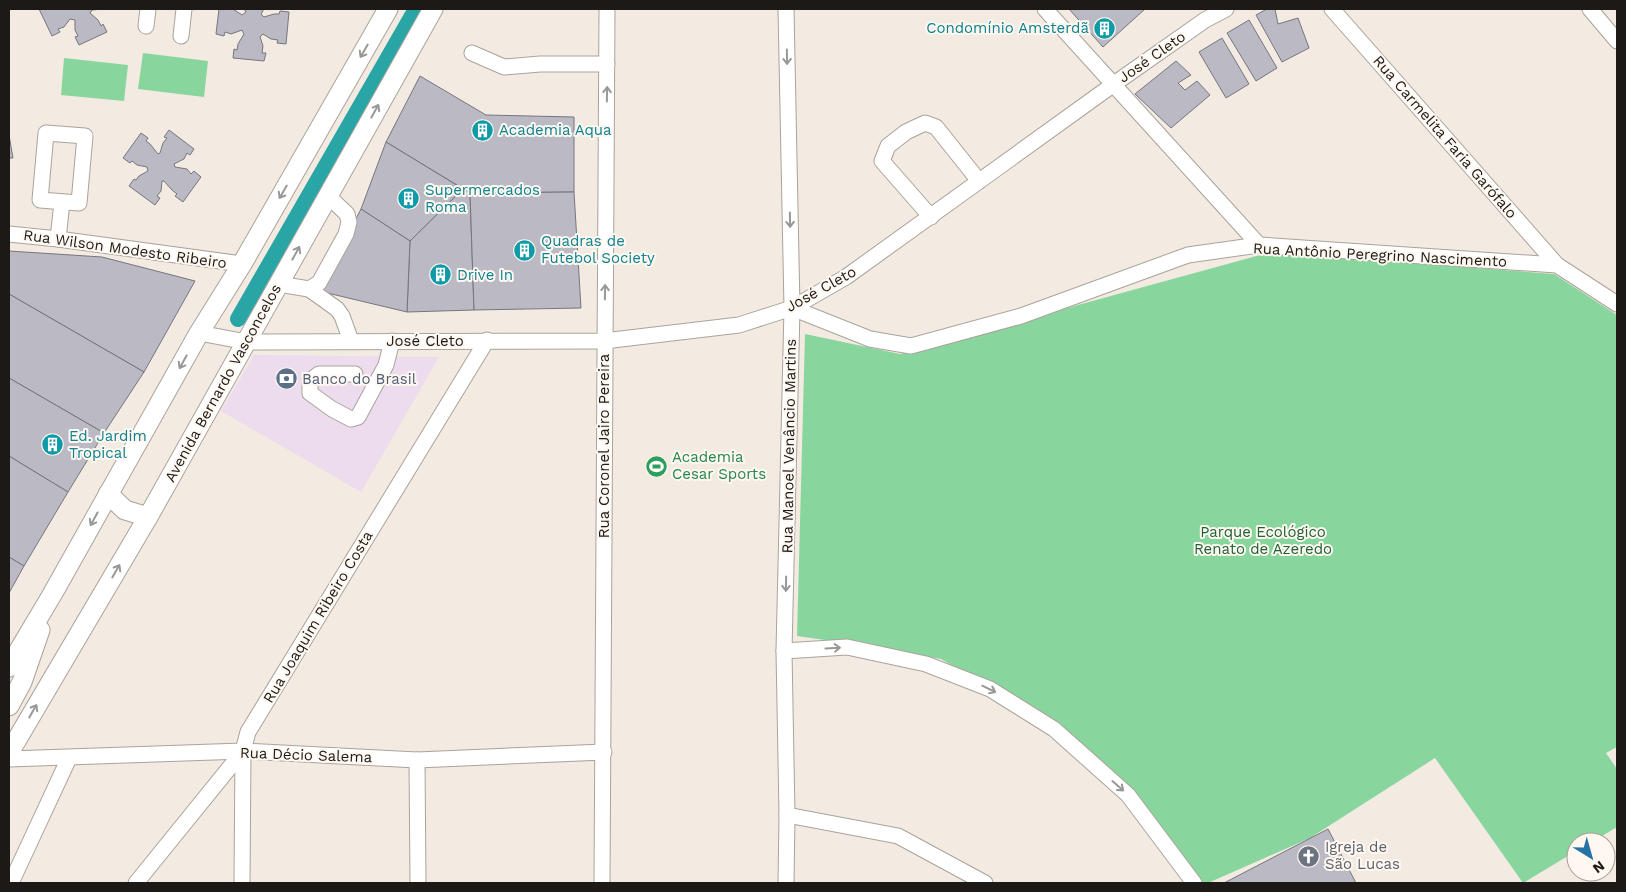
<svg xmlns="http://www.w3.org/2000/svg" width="1626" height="892" font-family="'Work Sans',sans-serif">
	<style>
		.commercial { fill: #ecdcee }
		.green { fill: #88d69e }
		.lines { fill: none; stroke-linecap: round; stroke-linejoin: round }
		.canal { stroke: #2aa5a6; stroke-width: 16 }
		.building { fill: #bbb9c3; stroke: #76757e }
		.minor-casing { stroke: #aaa39b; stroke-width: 17 }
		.major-casing { stroke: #aaa39b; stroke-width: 21 }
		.minor { stroke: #fff; stroke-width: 15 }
		.major { stroke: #fff; stroke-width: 19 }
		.oneway { stroke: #999896 }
		.labels { text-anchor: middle; stroke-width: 4; stroke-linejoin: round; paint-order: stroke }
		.culture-label { font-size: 15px; fill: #0d838f; stroke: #fff8f1; text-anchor: start }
		.street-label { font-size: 15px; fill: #1c1916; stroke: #fff8f1 }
		.service-label { font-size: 15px; fill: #4e5e75; stroke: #fff8f1; text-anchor: start }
		.leisure-label { font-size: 15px; fill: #27864d; stroke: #fff8f1; text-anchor: start }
		.park-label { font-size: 15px; fill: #206137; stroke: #fff8f1 }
		.worship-label { font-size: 15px; fill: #5b616d; stroke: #fff8f1; text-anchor: start }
	</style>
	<rect width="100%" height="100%" fill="#f3eae2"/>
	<path class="commercial" d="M254,355L439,357L361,492L221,411Z"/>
	<g class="green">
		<path d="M143,53L208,61L204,97L138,89Z"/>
		<path d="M64,58L128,65L124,101L61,95Z"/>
		<path d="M1271,252L1554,274L1617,315V747L1606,753L1617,769V827L1592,842H1576V851L1523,883L1435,758L1310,838L1208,883H1198L1132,791L1054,725L941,659L846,643L797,636L805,334L900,354Z"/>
	</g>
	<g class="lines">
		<path class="canal" d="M238,319L416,9"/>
	</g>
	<g class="building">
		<path d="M39,9H103L92,10L90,13L98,20L101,26L103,24L107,32L79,45L75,37L78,36L75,30V20L70,19L64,27L58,29L60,32L52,36Z"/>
		<path d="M219,9H233L242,15L246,12L244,9H264L261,14L264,17L274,14H279L280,11L289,12L286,44L277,43L278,40L271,39L263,34L260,37L263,46L262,53H266L264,61L233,58L234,49L237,50L238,44L244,34L242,30L231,34L225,32L224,36L216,34Z"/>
		<path d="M1069,9H1145L1103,47Z"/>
		<path d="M1267,9H1275L1278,24L1298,18L1309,48L1282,62L1256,15Z"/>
		<path d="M1249,20L1277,68L1256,81L1227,33Z"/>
		<path d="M1222,38L1249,84L1226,98L1199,52Z"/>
		<path d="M1176,61L1191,75L1178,83L1185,90L1197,81L1210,95L1171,128L1135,94Z"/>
		<path d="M420,76L486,115L574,117V192L470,193L386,142Z"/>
		<path d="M169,130L194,149L190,155L187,153L184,159L174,164L175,167L187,169L191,174L194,171L201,177L183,202L175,196L177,194L172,190L164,181H162L161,191L157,196L160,198L155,205L129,186L134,179L136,180L139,176L148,171L147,167L137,165L132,161L130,163L123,158L141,133L148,138L146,141L150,144L158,154L160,153L163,143L167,138L164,137Z"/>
		<path d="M9,135L13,158H9Z"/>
		<path d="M386,142L463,189L410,241L361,209Z"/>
		<path d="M463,189L470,193L474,310L407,312L410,241Z"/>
		<path d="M574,192L581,308L474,310L470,193Z"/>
		<path d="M361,209L410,241L407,312L319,291Z"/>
		<path d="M9,251L102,257L195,281L144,372L9,294Z"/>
		<path d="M9,294L144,372L104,433L9,378Z"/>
		<path d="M9,378L104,433L68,492L9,456Z"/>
		<path d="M9,456L68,492L24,566L9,557Z"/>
		<path d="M9,557L24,566L9,593Z"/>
		<path d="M1328,829L1356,883H1224Z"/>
	</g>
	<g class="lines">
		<defs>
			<g id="minor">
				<path d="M786,9L792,308L784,651L787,815L786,883"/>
				<path d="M1045,9L1259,245"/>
				<path d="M1332,9L1557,265"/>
				<path d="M1590,9L1617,41"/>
				<path d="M146,26L148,9"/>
				<path d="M181,36L184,9"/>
				<path d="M472,53L504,67L540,64H607"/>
				<path d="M46,133L85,136L79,203L40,200Z"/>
				<path d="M931,217L882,161L888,146L906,132L925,123L936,127L979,181"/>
				<path d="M9,234L58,239L242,264"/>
				<path d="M58,239L62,202"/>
				<path d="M279,284L309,289L319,283L346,234L349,222L347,214L328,196"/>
				<path d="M309,289L337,309L342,316L351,341"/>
				<path d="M792,308L870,339L911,346L1021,316L1188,255L1259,245L1557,265L1617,304"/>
				<path d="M199,333L247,342L604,341L739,325L792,308L846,277L1114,84L1205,20L1226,9"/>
				<path d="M355,374H319L310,381V393L332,409L351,419L358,417L386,365L392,341"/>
				<path d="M784,651L847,647L926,664L990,689L1054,729L1128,795L1194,883"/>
				<path d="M9,759L243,751L417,760L604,752"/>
				<path d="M417,760L418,883"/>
				<path d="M787,815L898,836L985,883"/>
				<path d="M11,883L69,758"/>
				<path d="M136,883L243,751L248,732L487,340"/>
				<path d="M242,883L243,751"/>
				<path d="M602,883L607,9"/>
			</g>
			<g id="major">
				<path d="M108,494L125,510L148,517"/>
				<path d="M9,667L53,593L199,333L242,264L388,9"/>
				<path d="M9,706L22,682L40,630"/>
				<path d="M9,753L148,517L433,9"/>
			</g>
		</defs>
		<use href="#minor" class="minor-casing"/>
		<use href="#major" class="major-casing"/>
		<use href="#minor" class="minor"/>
		<use href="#major" class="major"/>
	</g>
	<defs><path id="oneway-shaft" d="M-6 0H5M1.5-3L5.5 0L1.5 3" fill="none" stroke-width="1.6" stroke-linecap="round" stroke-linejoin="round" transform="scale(1.25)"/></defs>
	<g class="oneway">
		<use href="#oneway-shaft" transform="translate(364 51) rotate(120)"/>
		<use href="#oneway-shaft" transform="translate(787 57) rotate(89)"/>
		<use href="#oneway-shaft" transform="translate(607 94) rotate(-89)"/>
		<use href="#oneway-shaft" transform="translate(375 111) rotate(-61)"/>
		<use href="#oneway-shaft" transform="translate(283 192) rotate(120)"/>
		<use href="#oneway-shaft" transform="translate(790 220) rotate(89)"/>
		<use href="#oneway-shaft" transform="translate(296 253) rotate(-61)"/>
		<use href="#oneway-shaft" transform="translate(605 292) rotate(-89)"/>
		<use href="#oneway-shaft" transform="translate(183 362) rotate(119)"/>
		<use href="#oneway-shaft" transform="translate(94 519) rotate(119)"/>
		<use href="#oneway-shaft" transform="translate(116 571) rotate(-60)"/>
		<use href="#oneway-shaft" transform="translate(786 584) rotate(91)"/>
		<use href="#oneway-shaft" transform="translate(833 648) rotate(-3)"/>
		<use href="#oneway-shaft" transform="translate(989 689) rotate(26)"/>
		<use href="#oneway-shaft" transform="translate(33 711) rotate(-60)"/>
		<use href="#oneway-shaft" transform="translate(1118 786) rotate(41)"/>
	</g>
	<defs>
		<symbol id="building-disc" viewBox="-11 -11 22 22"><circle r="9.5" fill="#0f9aa8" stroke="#fff8f1"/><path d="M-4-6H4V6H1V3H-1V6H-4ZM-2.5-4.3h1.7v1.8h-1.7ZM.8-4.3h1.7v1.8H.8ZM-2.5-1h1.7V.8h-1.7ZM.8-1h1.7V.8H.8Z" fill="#fff"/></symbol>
		<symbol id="bank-disc" viewBox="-11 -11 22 22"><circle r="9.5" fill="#5c6f8a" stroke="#fff8f1"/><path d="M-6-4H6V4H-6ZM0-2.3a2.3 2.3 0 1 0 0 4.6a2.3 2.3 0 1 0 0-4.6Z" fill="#fff"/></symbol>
		<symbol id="stadium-disc" viewBox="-11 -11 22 22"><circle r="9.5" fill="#2e9e5b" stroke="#fff8f1"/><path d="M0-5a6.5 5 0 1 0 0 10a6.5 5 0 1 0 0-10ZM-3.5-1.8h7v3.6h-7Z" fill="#fff"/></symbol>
		<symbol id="church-disc" viewBox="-11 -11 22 22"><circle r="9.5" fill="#6b7280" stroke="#fff8f1"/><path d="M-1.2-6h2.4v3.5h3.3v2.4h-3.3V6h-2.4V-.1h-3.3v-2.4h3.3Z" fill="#fff"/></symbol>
	</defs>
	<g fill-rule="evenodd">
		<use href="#building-disc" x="1092" y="16" width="25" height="25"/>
		<use href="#building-disc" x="470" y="118" width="25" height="25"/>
		<use href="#building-disc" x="396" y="186" width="25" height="25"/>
		<use href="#building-disc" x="512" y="238" width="25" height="25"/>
		<use href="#building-disc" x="428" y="262" width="25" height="25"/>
		<use href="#bank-disc" x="274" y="366" width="25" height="25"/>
		<use href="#building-disc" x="40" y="432" width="25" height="25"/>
		<use href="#stadium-disc" x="644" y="454" width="25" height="25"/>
		<use href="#church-disc" x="1296" y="844" width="25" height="25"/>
	</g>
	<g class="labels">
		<g class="culture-label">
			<text x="1089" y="33" text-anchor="end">Condomínio Amsterdã</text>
			<text x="499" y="135">Academia Aqua</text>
			<text x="425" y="195">Supermercados<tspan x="425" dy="17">Roma</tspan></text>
			<text x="541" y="246">Quadras de<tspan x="541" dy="17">Futebol Society</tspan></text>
			<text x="457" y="280">Drive In</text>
			<text x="69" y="441">Ed. Jardim<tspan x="69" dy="17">Tropical</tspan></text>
		</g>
		<g class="street-label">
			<text transform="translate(1152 57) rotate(-35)" y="5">José Cleto</text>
			<text transform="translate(1445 137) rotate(49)" y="5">Rua Carmelita Faria Garófalo</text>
			<text transform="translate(125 249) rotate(8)" y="5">Rua Wilson Modesto Ribeiro</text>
			<text transform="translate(1380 255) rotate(3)" y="5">Rua Antônio Peregrino Nascimento</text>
			<text transform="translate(821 289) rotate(-29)" y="5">José Cleto</text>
			<text x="425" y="346">José Cleto</text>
			<text transform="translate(223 383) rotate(-61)" y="5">Avenida Bernardo Vasconcelos</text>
			<text transform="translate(604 446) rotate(-90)" y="5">Rua Coronel Jairo Pereira</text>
			<text transform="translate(789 446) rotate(-89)" y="5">Rua Manoel Venâncio Martins</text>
			<text transform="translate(318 617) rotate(-59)" y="5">Rua Joaquim Ribeiro Costa</text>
			<text transform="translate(306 755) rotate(2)" y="5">Rua Décio Salema</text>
		</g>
		<g class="service-label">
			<text x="302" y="384">Banco do Brasil</text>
		</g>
		<g class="leisure-label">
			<text x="672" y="462">Academia<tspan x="672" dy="17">Cesar Sports</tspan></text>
		</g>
		<g class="park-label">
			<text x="1263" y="537">Parque Ecológico<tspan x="1263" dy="17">Renato de Azeredo</tspan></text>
		</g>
		<g class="worship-label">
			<text x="1325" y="852">Igreja de<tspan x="1325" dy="17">São Lucas</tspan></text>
		</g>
	</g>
	<rect width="1626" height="892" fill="none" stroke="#1c1916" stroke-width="20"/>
	<g transform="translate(1591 857) rotate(143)"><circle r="24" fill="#fff8f1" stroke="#a49f99"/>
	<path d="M0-4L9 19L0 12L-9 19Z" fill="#2772a5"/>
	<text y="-8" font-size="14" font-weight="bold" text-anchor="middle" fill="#1c1916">N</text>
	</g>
</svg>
